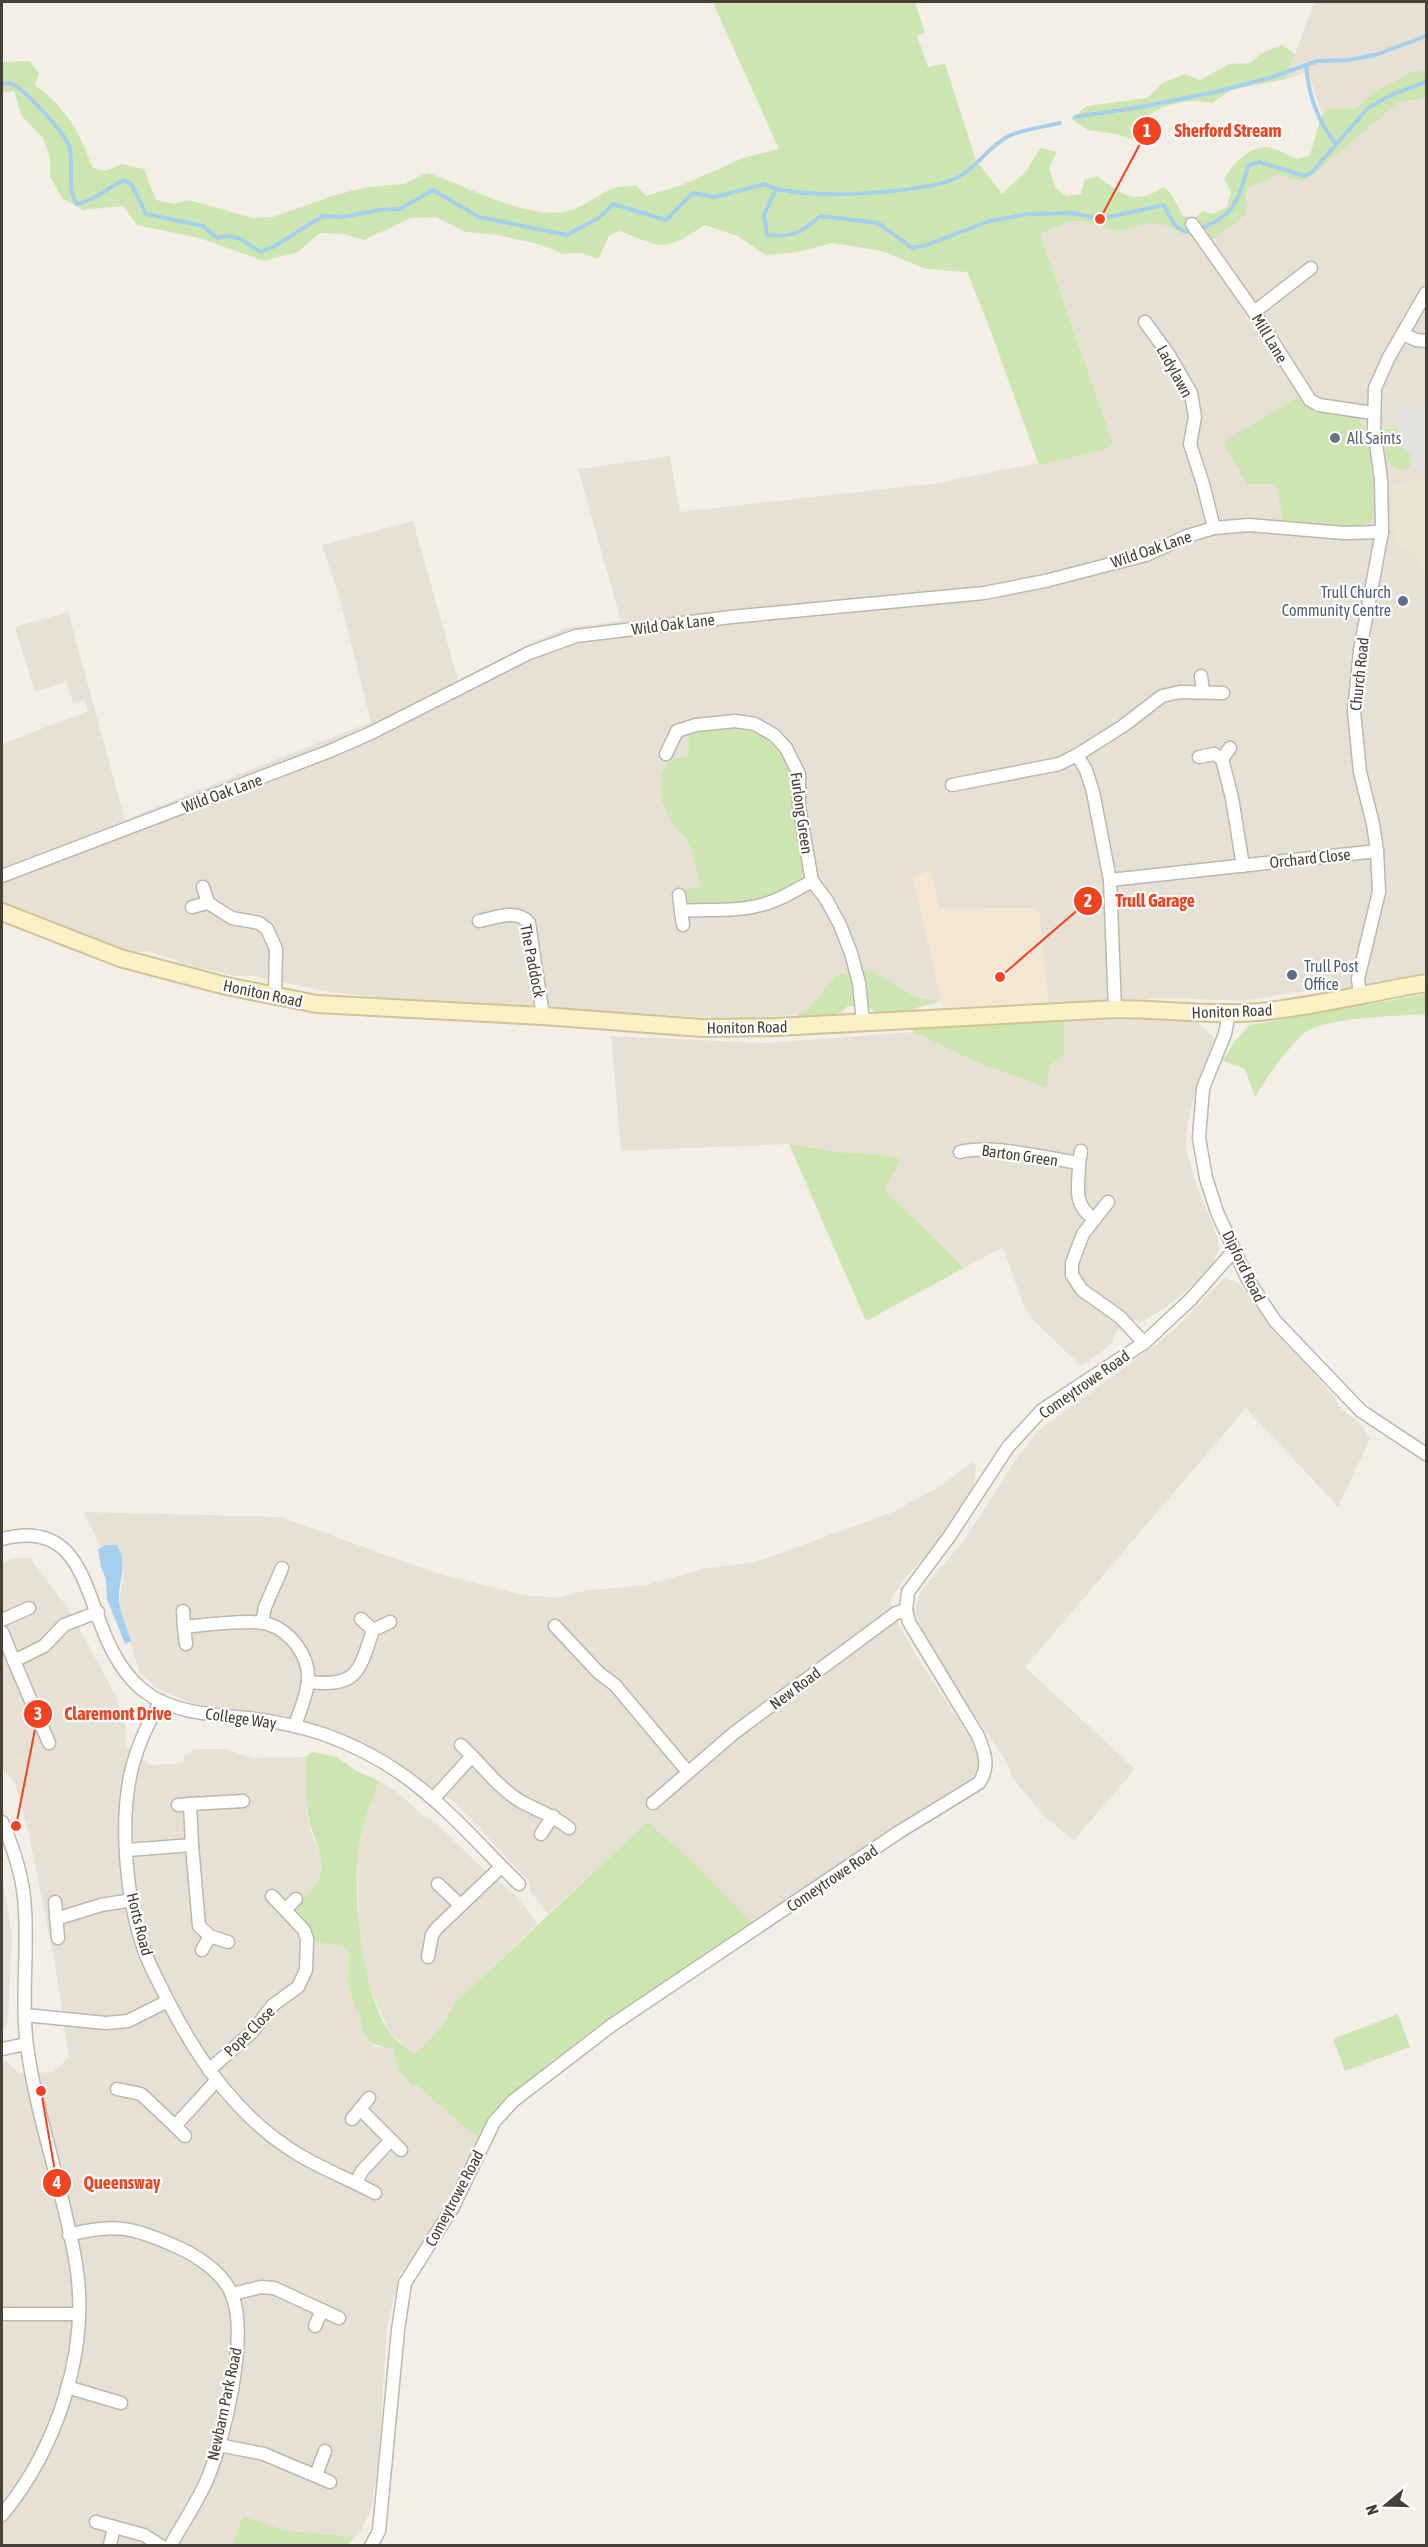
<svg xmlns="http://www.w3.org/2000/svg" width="1428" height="2547" font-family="'Asap Condensed',sans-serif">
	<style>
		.residential { fill: #e7e1d5 }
		.commercial { fill: #f4e6d3 }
		.education { fill: #ebe4d1 }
		.green { fill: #cde6b1 }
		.parking { fill: #e4e2df }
		.water { fill: #a5cfed }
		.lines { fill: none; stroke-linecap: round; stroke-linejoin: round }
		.stream { stroke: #a5cfed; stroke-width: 4 }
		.street-casing { stroke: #beb7aa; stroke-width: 15 }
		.secondary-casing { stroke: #d1c398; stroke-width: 20 }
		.street { stroke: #fff; stroke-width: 12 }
		.secondary { stroke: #fcf0c7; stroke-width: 16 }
		.worship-dot { fill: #6b7280; stroke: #fff; stroke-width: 2 }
		.service-dot { fill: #5c6f8a; stroke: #fff; stroke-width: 2 }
		.labels { text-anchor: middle; stroke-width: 4.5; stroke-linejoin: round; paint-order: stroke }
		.street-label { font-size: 16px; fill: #464036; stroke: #fff }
		.worship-label { font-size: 16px; fill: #5b616d; stroke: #fff; text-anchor: start }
		.service-label { font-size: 16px; fill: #4e5e75; stroke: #fff; text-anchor: end }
		.leader { fill: none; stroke: #f2421f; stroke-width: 2 }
		.callout-dot { fill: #f2421f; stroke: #fff; stroke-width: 2 }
		.mark-label { font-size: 18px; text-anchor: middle; font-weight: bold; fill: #fff }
		.callout-label { font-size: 18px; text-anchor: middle; font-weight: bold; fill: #f2421f; stroke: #fff; stroke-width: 4.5; stroke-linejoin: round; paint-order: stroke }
	</style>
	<rect width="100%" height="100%" fill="#f3efe7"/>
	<g class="residential">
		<path d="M1314,2H1426V973L1333,990L1332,987L1241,1001L1177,998L1048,1002L1039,913L1035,908L939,909L930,871L913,878L942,1001L917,998L870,970L836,975L808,1009L798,1014L762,1019L699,1017L385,998L324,991L254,976H237L195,967L148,951L130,953L2,904V744L88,711L84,700L73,703L66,682L35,692L15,627L68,612L125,820L371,722L340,600L322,545L413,521L458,680L531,643L566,628L621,621L578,469L670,456L680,512L938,483L1103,450L1084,360L1040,234L1068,222L1082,221L1118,232L1150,223L1165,225L1192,237L1248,198L1246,187L1279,175L1304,182L1336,155L1308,72L1286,79Z"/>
		<path d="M1112,1016L1175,1019L1198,1023L1212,1035L1214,1040L1198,1081L1187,1125L1186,1147L1195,1182L1218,1238L1219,1250L1209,1270L1196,1283L1167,1306L1140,1323L1135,1320L1116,1332L1112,1344L1081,1366L1035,1322L1023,1304L1003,1247L964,1268L885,1190L899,1160L884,1155L838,1152L789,1144L621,1151L611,1036L765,1043L913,1032L976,1062L1047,1088L1050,1066L1065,1053L1064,1020Z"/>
		<path d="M1225,1277L1238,1283L1246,1292L1267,1322L1334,1396L1339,1406L1363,1427L1370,1439L1338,1507L1246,1408L1025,1667L1135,1769L1074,1840L1046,1818L1013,1779L1006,1761L954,1685L926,1637L914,1612L916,1603L922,1590L965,1539L1015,1461L1038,1431L1159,1342L1176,1328Z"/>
		<path d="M972,1462L976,1465L974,1487L939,1541L905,1578L890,1601L898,1623L914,1652L970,1738L979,1760V1769L969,1782L858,1852L795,1893L754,1925L690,1859L647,1822L548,1914L530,1891V1883L482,1831L453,1801L420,1781L314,1725L282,1715L194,1704L158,1689L140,1673L121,1613L119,1599L124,1576L122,1556L117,1545L100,1546L84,1512L281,1517L436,1573L524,1595L558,1598L583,1591L647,1585L702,1569L756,1562L895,1511L944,1484Z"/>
		<path d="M30,1558L68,1608L116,1696L126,1728L125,1746L150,1765L183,1763L184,1756L195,1749H226L253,1758L306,1757L307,1811L311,1833L320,1854L321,1870L317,1885L297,1906V1912L310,1930L313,1942L342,1946L349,1950L348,1980L374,2046L393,2049L399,2070L413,2086L416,2083L463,2126L479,2137L451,2198L426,2240L399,2275L387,2328L378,2462L372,2507L362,2529L355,2537L285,2530L243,2516L232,2545H2V2061L8,2062L18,2073L53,2072L69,2057L55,1964L29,1835L15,1783L2,1769V1563L12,1559Z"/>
		<path d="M379,1781L400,1794L421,1814L435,1822L482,1868L516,1896L538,1923L457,2001L440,2028L415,2056L389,2031L378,2006L366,1976L359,1925L357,1857L364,1826Z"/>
		<path d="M2,1875L12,1936L8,2021L2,2032Z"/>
	</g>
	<path class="commercial" d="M931,871L939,909L1035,908L1039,913L1048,1002L943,1008L913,877Z"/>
	<path class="education" d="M1426,480V579L1416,557L1396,543L1390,496L1392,487L1397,484Z"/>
	<g class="green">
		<path d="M717,2H915L925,33L917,36L928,67L945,64L976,160L1002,194L1027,170L1040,148L1057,152L1049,168L1055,187L1066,196L1081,194L1084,180L1097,176C1122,194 1135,207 1163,187L1170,192L1183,216L1195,218L1202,211L1212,214L1227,207L1231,192L1224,179C1233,165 1247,147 1266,147C1275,147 1289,156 1298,159L1310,155L1320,120L1326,108L1338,110L1356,109L1372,93L1412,72L1426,69V96L1420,99L1399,102L1304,182L1279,175L1247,187L1246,214L1212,240L1192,237L1165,225L1150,223L1118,232L1082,221L1068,222L1040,234L1113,444L1103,450L1039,465L987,321L967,272L926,269L882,251L832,243L798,252L766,255L737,236L705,225C663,252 666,249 620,231L609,236L598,259L581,253L563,254L542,245L498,235L466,232L436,217L411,218L364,240L343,234L320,233L298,252L264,261L199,238L137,225L123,206L83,210L62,198L50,176V157L43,138L21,115L14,91L2,93V62L30,61L39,73L35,85C69,111 77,129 93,168L105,171L122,164L144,169L156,200L174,204L189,200L253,218L273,217L332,196L367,187L404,184L427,173C469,186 518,217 563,212C579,210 595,197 609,190C617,186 627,187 636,185L646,196L682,185L743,158L779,149L714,5Z"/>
		<path d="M1282,45L1295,54L1286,79L1231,90L1212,103C1188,99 1171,102 1150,114L1148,127L1151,145L1116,134L1088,130L1071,119L1087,106L1147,98L1163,83L1184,74L1200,80L1229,64L1250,63L1262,53Z"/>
		<path d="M1302,395C1318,401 1339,406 1354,415C1375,429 1373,483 1376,507C1375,519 1373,522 1361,526L1281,524L1282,513L1276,484H1247L1223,442Z"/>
		<path d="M1397,428L1402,448L1411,455L1410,468L1398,471L1387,460L1382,430Z"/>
		<path d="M731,729C742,730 753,730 763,735C802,753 801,829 805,868C796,903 718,908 689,903L685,889L701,887L689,842L672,823L661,799V776L669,760L689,756L688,740L693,732Z"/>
		<path d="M870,970L917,998L942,1001L916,1008L912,1012L879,1014L865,1005L848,1006C836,1020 815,1017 797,1018L798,1014L808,1009L836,975Z"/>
		<path d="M1426,994V1014C1399,1016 1323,1017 1303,1034C1286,1050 1267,1077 1255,1097L1245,1069L1223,1061L1234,1042L1250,1025Z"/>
		<path d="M1064,1020L1065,1053L1050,1066L1047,1088L976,1062L913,1032V1028Z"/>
		<path d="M789,1144L838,1152L884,1155L900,1159L885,1190L964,1268L866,1321Z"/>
		<path d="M312,1752L337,1757L357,1771L379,1781C371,1805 360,1830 358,1856C353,1902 363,1991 388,2030C394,2040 407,2048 415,2055L440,2028L457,2001L647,1822L690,1859L754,1925L549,2063L490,2116L479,2137L463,2126L416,2084L413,2086L398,2070L393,2049C365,2044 364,2038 359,2011L355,2009L348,1980L349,1950L342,1946L313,1942C310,1930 296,1916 297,1906C306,1895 318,1886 321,1872C324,1853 310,1832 308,1813C305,1794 307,1775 306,1757Z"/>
		<path d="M1398,2014L1410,2047L1345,2071L1333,2039Z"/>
		<path d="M243,2516L285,2530L355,2537L347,2545H232Z"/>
	</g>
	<path class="parking" d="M1426,405V466L1410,468L1411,455L1402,448L1395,408Z"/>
	<path class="water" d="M106,1545H117C129,1565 118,1580 119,1600C120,1614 127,1627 131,1641L125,1644L107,1599L106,1579L101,1567L98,1549Z"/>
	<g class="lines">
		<g class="stream">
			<path d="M1306,66C1309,96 1317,120 1336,144"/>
			<path d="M2,83C7,83 14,84 19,88C32,99 66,133 70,149C73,166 67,190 77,204C95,201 107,187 125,180L132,185L146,214L203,226L217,238C234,232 246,242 260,252L273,247L323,216L342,217L380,210L400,209L433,190L479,217L567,235L600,217L613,204L666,220L693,193L715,197L765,184C796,202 917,193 952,180C975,171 990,144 1011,135C1025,129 1044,127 1060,123"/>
			<path d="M1075,117L1141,107L1215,92L1269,78L1318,61L1348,60L1375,55L1426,36"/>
			<path d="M776,190L764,214L767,235C794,237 800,234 820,216L878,223L912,248L927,245L989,221L1029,214L1072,213L1100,219L1164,205C1170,217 1176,235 1193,231"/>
			<path d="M1200,229C1236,214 1238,201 1248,166L1259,162L1305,176L1312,172L1368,108L1393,94L1426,82"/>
		</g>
		<defs>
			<g id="street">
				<path d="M1192,224L1254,312L1310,400L1319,405L1373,413"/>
				<path d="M1254,312L1311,268"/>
				<path d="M1145,322L1169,355L1191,393L1195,417L1190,444L1203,484L1214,528"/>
				<path d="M1403,334L1416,340L1426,341"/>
				<path d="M1201,676L1203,692"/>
				<path d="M666,754L677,731L696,725L735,721L755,724L774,735L786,748L799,774V806L812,881L826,899L840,925L851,953L859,983L863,1021"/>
				<path d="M1077,755L1123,726L1162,696L1180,692L1223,693"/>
				<path d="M1199,757L1214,754L1222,759L1230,748"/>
				<path d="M1222,759L1232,798L1243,866"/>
				<path d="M952,785L1059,764L1077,755L1086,770L1093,792L1110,880L1115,1009"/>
				<path d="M2,876L330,751L371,733L529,653L576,636L731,617L984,593L1045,581L1146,555L1187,536L1214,528L1249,525L1344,533L1382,532"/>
				<path d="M1110,880L1377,851"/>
				<path d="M203,887L208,903"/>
				<path d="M679,895L681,911"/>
				<path d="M192,907L208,903L232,918L259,923L267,929L276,949L275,996"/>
				<path d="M479,921C495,918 518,908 529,923L543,1016"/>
				<path d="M683,925L681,911C707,909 735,912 761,905C779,901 795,890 812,881"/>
				<path d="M1360,994L1358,979L1379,892L1377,851L1373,824L1360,772L1354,711L1360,650L1382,532L1381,479L1374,429L1375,388L1389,357L1426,293"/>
				<path d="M1229,1012L1225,1034L1203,1088L1199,1138L1206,1178L1217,1212L1248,1280L1275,1321L1361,1411L1426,1454"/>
				<path d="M960,1152C992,1144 1046,1158 1079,1163C1079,1186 1072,1204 1093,1218"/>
				<path d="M1079,1163L1081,1151"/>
				<path d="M1108,1202L1083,1234L1072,1263V1275L1082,1290L1120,1317L1144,1343"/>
				<path d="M2,1539C81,1518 84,1592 109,1644C117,1661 129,1679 144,1691C174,1714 212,1714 248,1718C273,1721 299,1726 323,1734C414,1766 454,1820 519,1884"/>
				<path d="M183,1611L184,1627C200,1625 255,1619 268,1624C291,1631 310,1657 308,1681C307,1696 299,1712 295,1726"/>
				<path d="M361,1619L373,1630"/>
				<path d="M2,1620L29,1608"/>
				<path d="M262,1623L265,1607L282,1568"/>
				<path d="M555,1626L599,1673L615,1685L688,1772"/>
				<path d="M184,1627L186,1644"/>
				<path d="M2,1632L14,1661"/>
				<path d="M308,1682C357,1687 359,1673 373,1630L390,1622"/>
				<path d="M49,1743L14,1661L44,1646L64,1625L98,1612"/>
				<path d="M461,1745L472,1756"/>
				<path d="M434,1798L472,1756C487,1772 502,1790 520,1801C538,1811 553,1815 569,1828"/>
				<path d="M653,1803L734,1733L896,1613L906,1610"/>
				<path d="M178,1805L190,1804"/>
				<path d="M2,1822C14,1849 24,1880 25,1910C28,1955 21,2001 27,2046C37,2120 64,2191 76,2264C90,2351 57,2448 2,2515"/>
				<path d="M541,1834L553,1816"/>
				<path d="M192,1845L190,1804L243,1801"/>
				<path d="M127,1850L192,1845L199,1926L210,1936"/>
				<path d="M438,1884L460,1905"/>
				<path d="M55,1902L58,1938"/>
				<path d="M286,1909L296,1899"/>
				<path d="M56,1919L101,1905L132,1900"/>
				<path d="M202,1950L210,1936L228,1942"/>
				<path d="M428,1957L432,1935L436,1929L501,1867"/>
				<path d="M168,2001C199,2062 240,2120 301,2156C325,2170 351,2180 375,2193"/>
				<path d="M25,2015L106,2023L128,2021L168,2001C161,1986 152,1971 146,1955C126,1902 118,1819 133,1764C139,1742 149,1721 161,1701"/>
				<path d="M2,2049L26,2044"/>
				<path d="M209,2070L252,2032L273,2005L298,1987L306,1970L307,1939L304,1930L272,1896"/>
				<path d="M117,2089L141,2094L175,2126L217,2080"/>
				<path d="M352,2119L369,2098"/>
				<path d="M175,2126L185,2136"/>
				<path d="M391,2140L401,2150"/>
				<path d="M356,2183L362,2171L391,2140L360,2109"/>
				<path d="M69,2235C113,2223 133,2227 175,2246C196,2255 223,2272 232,2295C249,2336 224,2442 206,2482C196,2504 182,2525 170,2546"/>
				<path d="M232,2294L261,2287L274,2288L339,2318"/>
				<path d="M2,2314H79"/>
				<path d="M315,2326L322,2310"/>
				<path d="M67,2387L121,2403"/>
				<path d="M219,2445L264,2454L330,2482"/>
				<path d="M316,2475L325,2451"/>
				<path d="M96,2522L144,2535L161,2546"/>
				<path d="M110,2545L114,2527"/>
				<path d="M371,2546L379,2531L398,2330L405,2283L453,2207L494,2122L513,2101L612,2025L899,1832L979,1783C990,1766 985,1753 978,1736L909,1622L906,1610L908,1592L949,1537L1008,1447L1042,1410L1144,1343L1191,1299L1230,1255L1236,1252"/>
			</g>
			<path id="secondary" d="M2,912L120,958L226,986L317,1004L543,1016L702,1028L776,1027L1115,1009C1163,1009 1211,1016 1258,1012C1314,1007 1371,992 1426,983"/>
		</defs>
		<use href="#street" class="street-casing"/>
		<use href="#secondary" class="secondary-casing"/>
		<use href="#street" class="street"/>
		<use href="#secondary" class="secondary"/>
	</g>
	<circle class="worship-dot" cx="1335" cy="438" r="6"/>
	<g class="service-dot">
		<circle cx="1403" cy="601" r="6"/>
		<circle cx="1292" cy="975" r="6"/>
	</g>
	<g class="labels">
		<g class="street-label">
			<text transform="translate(1270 338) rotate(59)" y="6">Mill Lane</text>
			<text transform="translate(1175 371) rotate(61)" y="6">Ladylawn</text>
			<text transform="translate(1151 549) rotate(-19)" y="6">Wild Oak Lane</text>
			<text transform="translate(673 624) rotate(-7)" y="6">Wild Oak Lane</text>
			<text transform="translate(1359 674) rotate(-84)" y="6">Church Road</text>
			<text transform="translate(222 793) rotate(-20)" y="6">Wild Oak Lane</text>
			<text transform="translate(802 813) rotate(82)" y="6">Furlong Green</text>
			<text transform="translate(1310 858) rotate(-6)" y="6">Orchard Close</text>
			<text transform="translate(533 961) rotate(79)" y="6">The Paddock</text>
			<text transform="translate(263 993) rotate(12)" y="6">Honiton Road</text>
			<text transform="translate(1232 1011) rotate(-2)" y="6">Honiton Road</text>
			<text transform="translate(747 1027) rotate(-1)" y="6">Honiton Road</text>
			<text transform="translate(1020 1155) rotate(8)" y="6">Barton Green</text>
			<text transform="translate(1244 1266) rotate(64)" y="6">Dipford Road</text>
			<text transform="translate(1084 1384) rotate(-35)" y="6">Comeytrowe Road</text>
			<text transform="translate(795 1688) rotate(-37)" y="6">New Road</text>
			<text transform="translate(241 1718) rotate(8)" y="6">College Way</text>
			<text transform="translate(832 1878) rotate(-34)" y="6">Comeytrowe Road</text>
			<text transform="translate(140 1924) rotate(76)" y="6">Horts Road</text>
			<text transform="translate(249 2031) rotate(-45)" y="6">Pope Close</text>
			<text transform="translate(454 2198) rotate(-62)" y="6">Comeytrowe Road</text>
			<text transform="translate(224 2404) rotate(-78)" y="6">Newbarn Park Road</text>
		</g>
		<g class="worship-label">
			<text x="1347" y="444">All Saints</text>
		</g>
		<g class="service-label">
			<text x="1391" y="598">Trull Church<tspan x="1391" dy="18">Community Centre</tspan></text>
			<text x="1304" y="972" text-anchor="start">Trull Post<tspan x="1304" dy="18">Office</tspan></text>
		</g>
	</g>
	<path class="leader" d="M1100 219L1147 131M1000 977L1088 901M16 1826L38 1714M41 2091L57 2183"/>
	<g class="callout-dot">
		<circle cx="1100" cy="219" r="6"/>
		<circle cx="1000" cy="977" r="6"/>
		<circle cx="16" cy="1826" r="6"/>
		<circle cx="41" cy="2091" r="6"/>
		<circle cx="1147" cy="131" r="15"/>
		<circle cx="1088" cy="901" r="15"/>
		<circle cx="38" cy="1714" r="15"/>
		<circle cx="57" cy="2183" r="15"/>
	</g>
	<g class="mark-label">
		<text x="1147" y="137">1</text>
		<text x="1088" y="907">2</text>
		<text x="38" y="1720">3</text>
		<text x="57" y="2189">4</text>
	</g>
	<g class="callout-label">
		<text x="1228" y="137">Sherford Stream</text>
		<text x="1155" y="907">Trull Garage</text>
		<text x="118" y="1720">Claremont Drive</text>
		<text x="122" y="2189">Queensway</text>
	</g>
	<rect width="1428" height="2547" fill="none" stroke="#464036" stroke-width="6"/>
	<g transform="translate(1386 2505) rotate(251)" stroke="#ffffff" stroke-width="4.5" paint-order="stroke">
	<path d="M0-4.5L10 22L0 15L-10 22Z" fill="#464036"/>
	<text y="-9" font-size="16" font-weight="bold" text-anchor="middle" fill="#464036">N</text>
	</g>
</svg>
